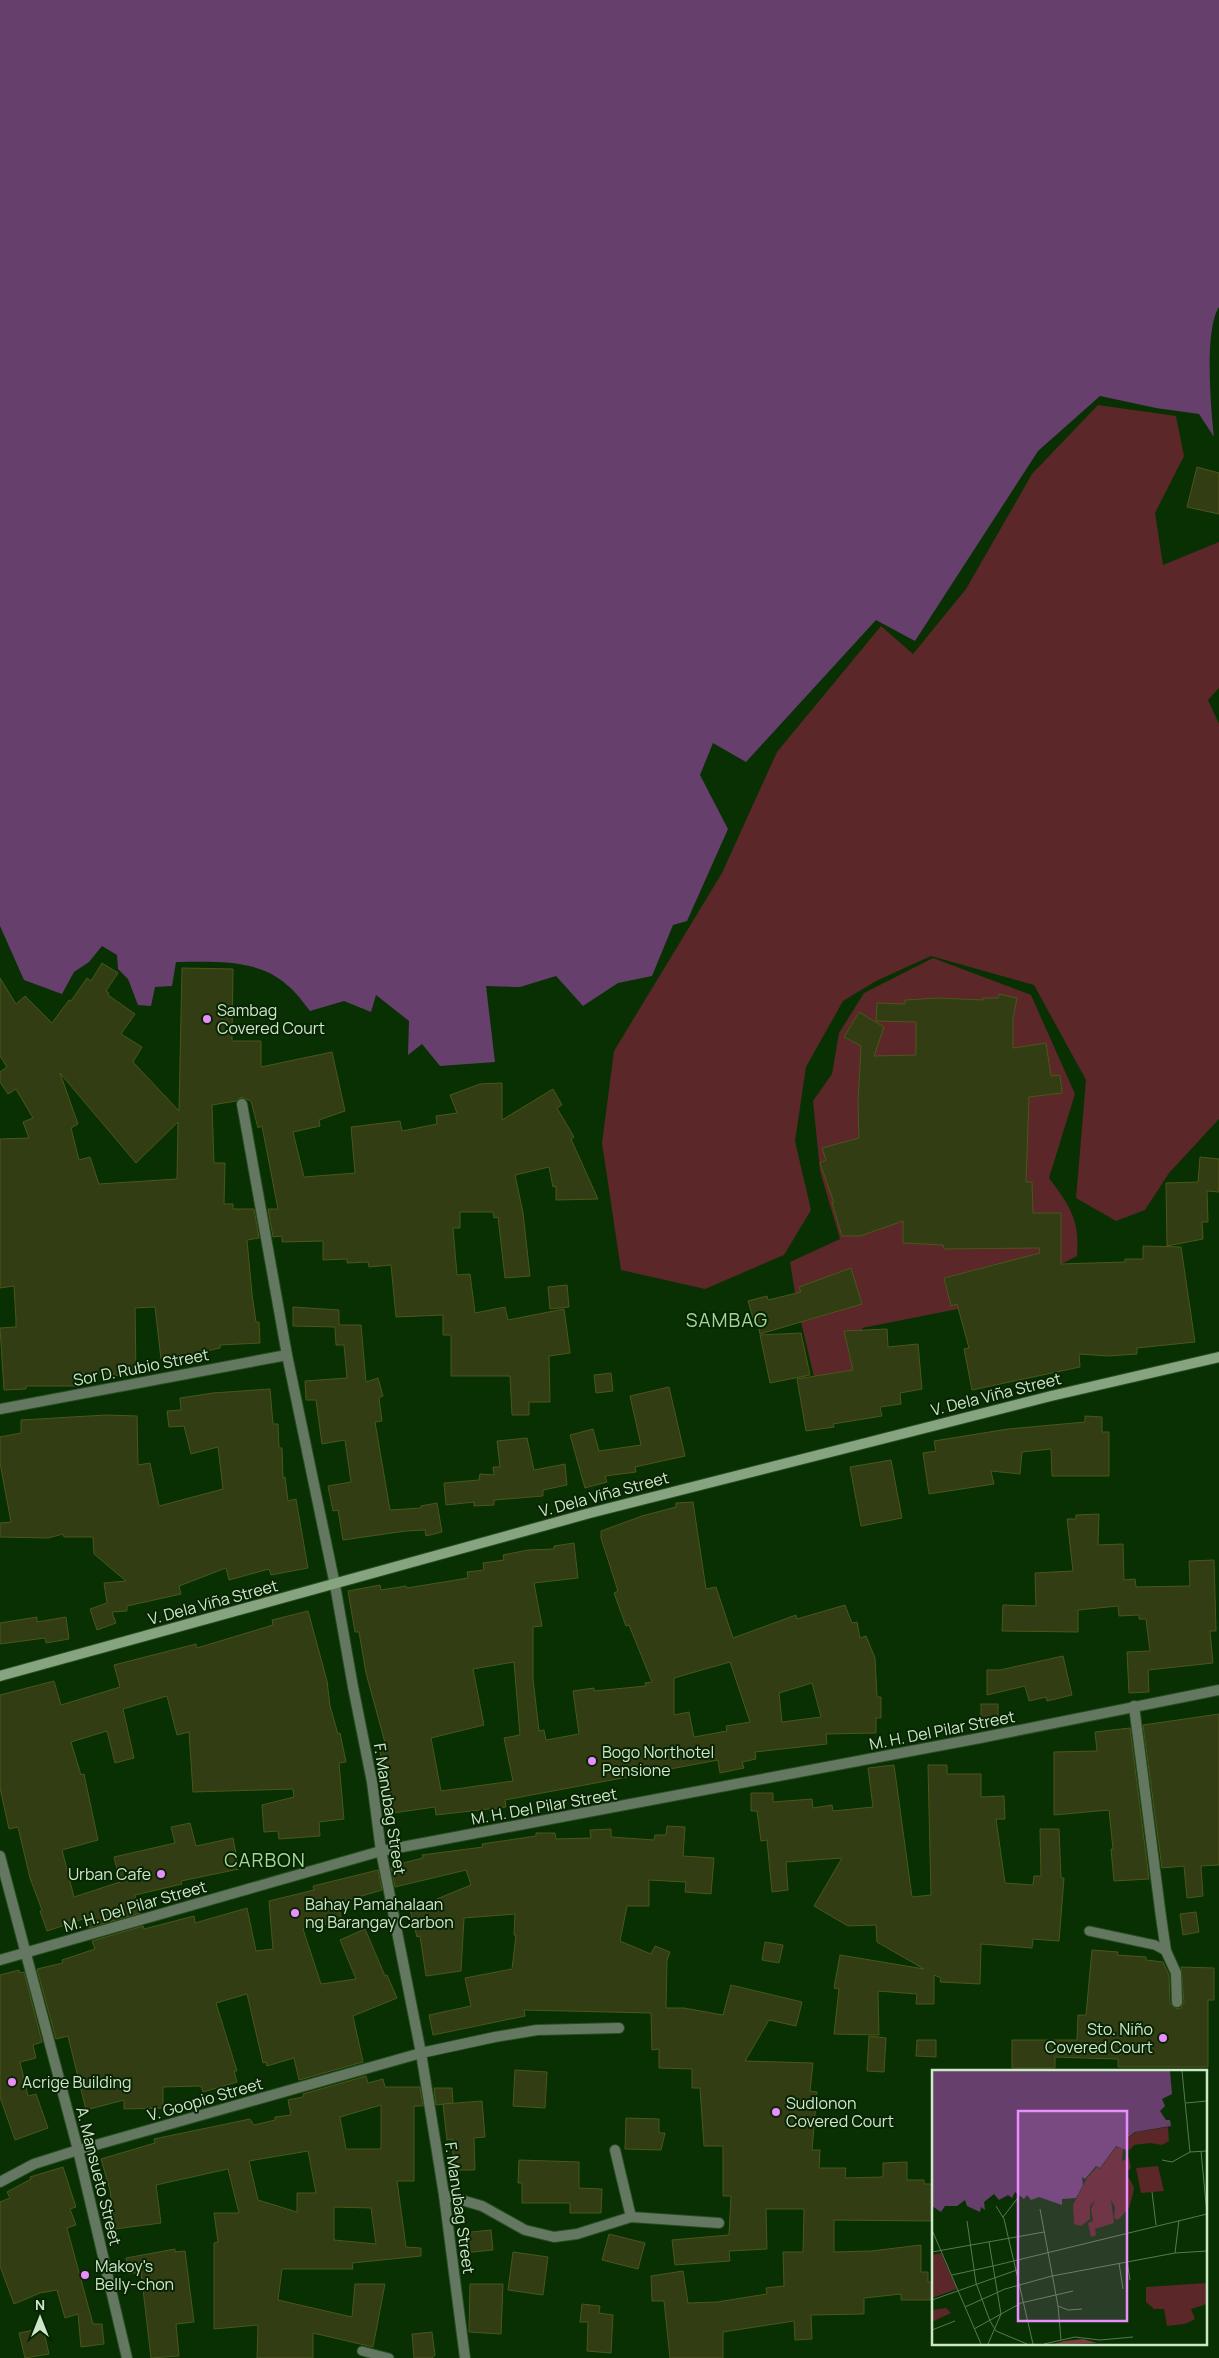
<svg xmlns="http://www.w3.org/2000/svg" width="1219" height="2358" font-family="Manrope,sans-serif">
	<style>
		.green { fill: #5b2728 }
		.water { fill: #663f6d }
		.building { fill: #333d13; stroke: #4a571a; fill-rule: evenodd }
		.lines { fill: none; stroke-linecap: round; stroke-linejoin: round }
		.service-casing { stroke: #274d22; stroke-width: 11 }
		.minor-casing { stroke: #274d22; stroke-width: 12 }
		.tertiary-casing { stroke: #274d22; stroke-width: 12 }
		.secondary-casing { stroke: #274d22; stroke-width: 12 }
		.service { stroke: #647761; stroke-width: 9 }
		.minor { stroke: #647761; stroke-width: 10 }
		.tertiary { stroke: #647761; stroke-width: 10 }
		.secondary { stroke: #87a481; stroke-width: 10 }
		.poi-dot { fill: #ea8dfd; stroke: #092405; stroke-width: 2 }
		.labels { text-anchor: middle; stroke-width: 4; stroke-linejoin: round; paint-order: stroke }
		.poi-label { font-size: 16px; fill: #cce8c7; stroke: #092405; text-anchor: start }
		.street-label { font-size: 16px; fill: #cce8c7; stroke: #092405 }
		.quarter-label { font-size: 19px; letter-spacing: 1px; fill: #a1d997; stroke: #092405 }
		.inset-road { fill: none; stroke: #567a51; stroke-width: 1 }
		.view { fill: #ea8dfd; fill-opacity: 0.15; stroke: #ea8dfd; stroke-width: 2.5 }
		.inset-edge { fill: none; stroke: #cce8c7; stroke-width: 2.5 }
	</style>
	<rect width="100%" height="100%" fill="#083002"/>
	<g class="green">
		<path d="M1098,405L1176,416L1184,456L1155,513L1163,565L1219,542V688L1208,700L1219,724V1119L1169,1173L1145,1210L1116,1221L1076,1198L1086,1080L1034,985L931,956L876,981L843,1001L806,1067L795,1141L811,1210L784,1255L705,1289L621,1270L602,1143L614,1051L722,873L777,752L881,626L913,654L966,589L1032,474Z"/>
		<path d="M933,958L1031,995L1075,1094L1049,1178C1070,1206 1080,1220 1077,1256L983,1304L862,1328L876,1399L823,1415L797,1305L790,1262L840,1239L820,1171L813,1101L832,1074L839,1033L864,993Z"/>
	</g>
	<path class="water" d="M0,0H1219V307C1204,330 1211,408 1214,437L1199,414L1156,408L1100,396L1038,451L915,641L876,620L746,762L713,743L700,775L728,829L687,921L673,925L652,976L618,983L583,1006L556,976L520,987L486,986L495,1062L440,1066L422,1044L408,1055L409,1021L376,995L371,1012L344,1001L310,1011C303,1002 296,992 287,985C258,958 212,962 176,962L172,986L155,987L151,1006L138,1005L128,979L118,969L117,955L102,946L89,962L74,972L62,994L24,980L0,926Z"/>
	<g class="building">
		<path d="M1197,467L1219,473V514L1187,507Z"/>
		<path d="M102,963L118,973L106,991L109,993L108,995L135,1014L121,1034L142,1047L133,1062L179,1111L182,968L233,969L232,1041H261V1067L332,1052L345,1111L319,1120L320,1126L293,1132L304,1177L355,1173L351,1127L400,1121L402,1131L437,1124L436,1116L457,1113L450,1095L480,1084L502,1083V1120L553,1089L562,1105L557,1108L574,1137L571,1139L598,1199L556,1200V1186L553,1187L549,1167L515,1175L523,1213L530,1276L505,1278L498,1217L494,1218L493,1212H460V1228H453L457,1275L470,1274L475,1313L505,1307L508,1320L564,1309L570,1353L549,1356L550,1402H529V1415H512L510,1376H451V1335H443V1315L396,1317L391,1265L369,1267L368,1262L347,1263V1259L323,1260V1241L282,1242V1236L273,1237L268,1209H278L262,1126L258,1128L251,1101L241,1097L236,1101L212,1105L214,1163H225L224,1204H233V1209H254L259,1238L247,1240L252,1294L256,1322H259L260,1343L220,1345V1348L207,1351V1353L161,1359L155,1307L135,1308L136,1373L114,1376V1374H78V1386H26V1389L4,1390L0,1328L16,1327V1320L14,1286L0,1288V1139L29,1138L23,1122L33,1118L16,1089L8,1094L0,1082V1072L7,1067L0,1056V978L16,1004L25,996L52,1023L69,1000L71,1001L87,978L91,981ZM60,1073L136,1163L178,1122L177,1179L99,1184L90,1157L79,1160L71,1128L78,1124Z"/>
		<path d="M999,994L1017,998L1013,1019V1048L1046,1043L1051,1076L1060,1075L1062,1093L1029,1097L1026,1182H1032L1033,1213H1061V1264L1125,1262V1259H1143V1246L1181,1247L1195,1342L1137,1348V1354L1108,1356L1079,1354L1080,1367L972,1390L964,1349L969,1348L957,1304L951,1306L944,1278L1040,1253L1039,1248L944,1249L943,1245L903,1243V1221L860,1236H842L832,1203H834L820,1163L826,1160L822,1148L859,1138L858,1102L861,1046L844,1037L859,1012L884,1027L874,1056L916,1055V1022L876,1021L877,1003L905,1004V1000L938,998L983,1000V998H998Z"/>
		<path d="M1200,1157L1219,1159V1192L1207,1191L1208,1222H1202L1203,1239L1167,1246L1166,1183L1198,1182Z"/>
		<path d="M851,1268L862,1304L760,1334L758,1324L755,1325L748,1301L767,1296L768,1300L801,1292L799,1287Z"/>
		<path d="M567,1285L569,1307L550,1309L548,1287Z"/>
		<path d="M293,1307L339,1310V1325H361L366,1382L378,1378L383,1396L379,1398L382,1421L375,1422L390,1510L421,1508V1506L437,1503L442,1532L426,1536L425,1530L406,1531L343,1540L338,1510L333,1511L328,1486L351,1482L345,1440L322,1444L316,1400H306L305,1381L347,1378L344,1345H336L335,1327L293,1326Z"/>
		<path d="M887,1329L888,1347L918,1344L922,1389L900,1393L901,1404L880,1407L882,1416L833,1424L834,1427L806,1431L797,1379L853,1370L844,1331Z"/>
		<path d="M801,1333L810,1375L770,1383L760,1335Z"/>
		<path d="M611,1373L613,1391L596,1393L594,1375Z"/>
		<path d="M669,1387L685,1456L635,1467L636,1472L605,1476L607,1482L585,1488L570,1435L593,1429L599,1451L641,1445L630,1396Z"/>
		<path d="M270,1389L273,1424H278L279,1448H282L283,1478L285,1477L288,1501L296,1499L308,1568L271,1575L269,1569L229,1580L226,1568L179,1586L181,1594L127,1606V1611L112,1612L116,1623L97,1630L90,1609L107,1603L104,1583L126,1581L94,1554L93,1537H64L63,1534L48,1538L0,1537V1523L11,1522L0,1463V1437L21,1433V1420L106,1415L137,1416L138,1465L150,1463L159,1506L223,1489L218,1447L191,1454L184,1426L169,1427L167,1411L181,1410L180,1398L213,1393Z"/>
		<path d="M1085,1416L1102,1417V1432H1109V1476H1052L1051,1449L1022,1452L1020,1474L991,1471L994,1484L929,1494L923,1453L936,1451L934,1441L1008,1429L1085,1422Z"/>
		<path d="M527,1438L534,1470L565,1464L567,1485L543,1490V1496L494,1500V1505L474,1506V1502L446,1505L444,1483L479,1480L480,1474L494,1475L493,1467H500L497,1441Z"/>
		<path d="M891,1460L902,1518L861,1526L850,1467Z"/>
		<path d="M693,1502L706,1589L716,1587L733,1638L796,1615L797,1619L845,1605L852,1623L857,1622L860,1638L866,1636L875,1658L877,1697H881V1718H876V1733L826,1734L827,1744L755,1752L756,1759L742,1762L744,1768L720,1773L718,1760L505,1800L506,1807L436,1815L435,1807L386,1814L381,1780L386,1779L380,1751L387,1750L366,1673L359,1632H355L348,1591L380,1585L381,1590L406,1586L407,1588L468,1578L467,1572L484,1570L483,1563L504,1560L503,1555L528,1550L554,1549V1546L574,1543L578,1578L534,1583L542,1626L533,1627V1679L539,1731L544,1730L546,1740L579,1734L573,1691L594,1688V1691L646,1686L645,1683L652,1682L629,1625L626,1626L614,1593L618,1591L601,1538V1531L642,1516L676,1507V1503ZM514,1662L520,1735L504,1738L513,1781L441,1791L431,1738L484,1725L473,1669ZM730,1662L750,1722L726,1726L727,1731L694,1737L689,1712L674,1715V1678ZM812,1683L821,1717L782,1722L779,1693Z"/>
		<path d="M1099,1514L1098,1545L1123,1544L1124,1580L1135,1579L1136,1587L1190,1586L1189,1561L1214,1560L1216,1631H1210L1213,1663L1148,1670L1149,1692L1129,1693L1127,1652L1150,1651L1146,1619H1139V1615L1119,1616L1118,1606L1078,1610V1632L1002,1631L1003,1605L1036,1606L1035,1573L1073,1571L1067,1519H1076V1515Z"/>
		<path d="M308,1611L327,1681L330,1706L338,1734L340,1733L346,1762L339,1763L344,1819L319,1822L320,1836L279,1839L278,1831L264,1832L262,1805L294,1797L293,1789L193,1792L189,1732L177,1735L167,1696L123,1709L134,1758L115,1763L107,1731L71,1742L81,1775L84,1774L98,1840L62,1850L74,1897L120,1882L114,1857L175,1843L171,1827L190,1823L196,1846L233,1838L239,1869L181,1881L182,1884L135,1895L140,1913L88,1928L86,1918L47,1931L40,1911L42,1910L30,1878L18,1827L9,1829L0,1788V1695L54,1681L61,1705L120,1687L114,1665L196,1644L197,1648L273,1625L272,1620Z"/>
		<path d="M37,1617V1622L66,1617L69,1639L46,1643L45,1638L0,1644V1623Z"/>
		<path d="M1063,1656L1072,1695L1047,1701L1046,1697L1029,1701L1025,1686L987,1695V1670H1000Z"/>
		<rect x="981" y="1704" width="17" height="21"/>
		<path d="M1219,1714V1865L1201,1866L1203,1896L1187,1898L1184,1866L1162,1868L1143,1725Z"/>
		<path d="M1130,1728L1149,1879L1114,1881L1111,1849H1113L1109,1810L1054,1815V1752L1097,1751L1095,1732Z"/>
		<path d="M894,1765L912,1897L931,1895L928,1765H947V1774H981V1797L1004,1796L1005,1819H996L1005,1883L1033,1885L1034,1876H1041L1040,1829H1059L1061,1878H1064L1059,1941L1033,1939L1032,1948L981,1944L980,1984L940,1982L941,1978L934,1975V2004H916L917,1994L878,1991L879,2035L834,2034L839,1989L834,1988L840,1955L924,1969L877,1942L876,1925L848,1926L814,1906L842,1858L786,1862L788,1890L772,1892L767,1840L761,1841L757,1811H751V1793H773V1802L812,1799L813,1808L832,1805L833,1811L873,1807L868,1768Z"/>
		<path d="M667,1826L685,1827L683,1856L714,1858L711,1894L685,1892L686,1882L649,1880V1906H627L620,1941L651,1954L655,1946L670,1952L667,1960L666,2008H684L723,2015L731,1985L802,2002L796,2026L769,2020L745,2061L813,2063L810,2091L817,2092L812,2150H820L819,2168H846L845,2178L883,2177V2163L907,2162V2180H924V2184H933V2221L834,2220V2252L871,2251L921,2245V2272H928V2282H932L931,2300H901V2294L864,2298V2314L811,2315L812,2339L795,2340L794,2321L723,2332V2358H670L664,2301H652L651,2276L683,2271L688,2303L717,2302L767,2294L766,2288L784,2286L783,2252H803L804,2209H766L767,2249L729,2251L730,2261L675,2265L672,2240L729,2235L731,2196H723V2146H704L700,2088H692V2069L659,2068V2049L652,2050L651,2013L524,2010L525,2016L433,2035L429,2015L471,2006L465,1978L512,1969L516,1935H514L515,1914L464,1918L461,1971L426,1976L420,1936L417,1937L410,1910L471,1885L466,1870L395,1887L391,1866L423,1858L422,1855L483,1847L482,1844L536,1836V1833H555L556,1839L591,1838L590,1830L611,1829V1837L654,1840L655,1835H666Z"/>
		<path d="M378,1870L382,1890L338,1903L342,1921L303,1929L321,1984L356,1979L340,1940L365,1929L385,1976L387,1975L397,1998L353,2016L363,2062L299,2080L294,2058L267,2066L266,2062L263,2063L247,1994L216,2003L237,2071H234L237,2082L203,2092L201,2086L163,2087V2108L124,2109V2100L86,2110L68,2036L56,2039L37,1969L63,1963L62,1960L95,1949L92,1941L143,1926L144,1929L194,1916L195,1923L247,1908L256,1951L273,1949L269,1901L314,1890L313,1886Z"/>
		<path d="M1196,1912L1199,1932L1183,1935L1180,1914Z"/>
		<path d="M765,1942L783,1945L779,1963L762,1960Z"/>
		<path d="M1092,1950L1118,1952L1117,1955L1146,1957V1960L1163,1962L1169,1975L1170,2003L1177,2009L1181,2008L1184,2002L1181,1967L1214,1968V2000H1208V2067H1118V2059L1055,2057V2068H1012V2040H1077L1078,2015H1086Z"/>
		<path d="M19,1970L20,1973L24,1972L42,2042L33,2045L36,2058L20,2062L28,2096L36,2094L48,2128L15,2140L0,2097V1975Z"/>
		<path d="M869,2036L886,2038L884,2072L867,2071Z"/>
		<path d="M917,2040H936V2057L916,2056Z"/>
		<path d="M515,2070L547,2072L545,2108L513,2106Z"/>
		<path d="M366,2076L368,2083L383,2079L385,2087H420L423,2106H414V2181H397L406,2247L421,2248V2256L352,2263L353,2269H282L278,2300L352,2317L355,2284H385L373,2347L313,2333V2358H257L258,2325L214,2329V2243L218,2242L214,2213H239L228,2169L156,2185L161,2223L115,2229L110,2190L101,2159L155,2143L154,2139L250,2119L254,2125L275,2120V2117L291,2115L288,2100L303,2097V2094ZM381,2105V2149H346L340,2117ZM308,2151L316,2193H297V2212L258,2200L249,2161ZM334,2207L371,2208L376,2244L334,2240Z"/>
		<path d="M434,2088H452L453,2103L436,2105Z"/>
		<path d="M482,2101L485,2137L474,2138L475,2170H454L452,2139L447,2140L443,2104Z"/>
		<path d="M626,2118L659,2119V2133H665L661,2150L625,2149Z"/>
		<path d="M519,2160L579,2162V2188L602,2189L601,2213H570V2203H522V2183H518Z"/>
		<path d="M63,2167L76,2207L70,2209L76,2225L67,2228L93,2324H102L104,2344L81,2347L78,2314L65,2318L57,2290L40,2293L14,2304L0,2266V2202L10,2198L7,2192L31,2179L30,2177Z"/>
		<path d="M491,2230L493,2250L463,2253L461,2233Z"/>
		<path d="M609,2234L645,2243L638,2269L602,2260Z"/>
		<path d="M175,2249V2252L185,2251L194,2322L176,2324L179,2356L151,2358L141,2272L129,2274L126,2258Z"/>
		<path d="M513,2252L548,2257L543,2295L508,2290Z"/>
		<path d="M470,2284H503L501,2334L469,2332Z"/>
		<path d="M582,2304L600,2306L599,2313L613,2315L611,2353L587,2351L588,2322H580Z"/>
		<path d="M43,2328L49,2354L25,2358L19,2333Z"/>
		<path d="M432,2332L435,2355L432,2358H414L412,2334Z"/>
	</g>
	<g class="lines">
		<defs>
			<g id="service">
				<path d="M1089,1931L1155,1945L1166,1951"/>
				<path d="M362,2351L389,2358"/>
			</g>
			<g id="minor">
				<path d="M242,1104L287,1355L335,1585L353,1687L372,1782L381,1851L421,2053L444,2195L465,2358"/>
				<path d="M0,1409L287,1355"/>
				<path d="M1134,1706L1161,1917L1166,1951L1176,1973L1177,2002"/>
				<path d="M615,2150L631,2217"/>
				<path d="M0,2182L34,2164L78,2150L421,2053L495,2037L537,2030L619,2028"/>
				<path d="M444,2195L482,2206L525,2230L554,2237L577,2234L631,2217L719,2223"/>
			</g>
			<g id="tertiary">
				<path d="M0,1856L78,2150L127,2358"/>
				<path d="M0,1960L381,1851L980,1738L1219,1690"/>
			</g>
			<path id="secondary" d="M0,1676L590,1513L1051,1396L1219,1357"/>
		</defs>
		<use href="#service" class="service-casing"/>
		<use href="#minor" class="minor-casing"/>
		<use href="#tertiary" class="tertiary-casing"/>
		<use href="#secondary" class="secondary-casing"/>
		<use href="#service" class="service"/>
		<use href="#minor" class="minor"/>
		<use href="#tertiary" class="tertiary"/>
		<use href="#secondary" class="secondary"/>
	</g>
	<g class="poi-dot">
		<circle cx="207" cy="1019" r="5"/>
		<circle cx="592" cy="1761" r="5"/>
		<circle cx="161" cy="1874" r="5"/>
		<circle cx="295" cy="1913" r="5"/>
		<circle cx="1163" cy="2038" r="5"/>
		<circle cx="12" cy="2082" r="5"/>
		<circle cx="776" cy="2112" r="5"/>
		<circle cx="85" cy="2275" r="5"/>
	</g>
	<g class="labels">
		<g class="poi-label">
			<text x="217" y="1016">Sambag<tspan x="217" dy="18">Covered Court</tspan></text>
			<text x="602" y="1758">Bogo Northotel<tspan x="602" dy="18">Pensione</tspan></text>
			<text x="151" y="1880" text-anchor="end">Urban Cafe</text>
			<text x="305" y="1910">Bahay Pamahalaan<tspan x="305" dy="18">ng Barangay Carbon</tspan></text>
			<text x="1153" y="2035" text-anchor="end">Sto. Niño<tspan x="1153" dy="18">Covered Court</tspan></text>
			<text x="22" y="2088">Acrige Building</text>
			<text x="786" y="2109">Sudlonon<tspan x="786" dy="18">Covered Court</tspan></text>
			<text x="95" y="2272">Makoy's<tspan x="95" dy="18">Belly-chon</tspan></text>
		</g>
		<g class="street-label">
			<text transform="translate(141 1367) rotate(-11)" y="6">Sor D. Rubio Street</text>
			<text transform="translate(996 1394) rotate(-14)" y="6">V. Dela Viña Street</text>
			<text transform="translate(604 1494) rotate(-15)" y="6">V. Dela Viña Street</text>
			<text transform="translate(213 1602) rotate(-15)" y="6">V. Dela Viña Street</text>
			<text transform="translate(942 1730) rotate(-11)" y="6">M. H. Del Pilar Street</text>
			<text transform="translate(544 1806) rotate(-10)" y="6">M. H. Del Pilar Street</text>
			<text transform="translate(390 1809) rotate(81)" y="6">F. Manubag Street</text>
			<text transform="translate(135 1906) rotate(-16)" y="6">M. H. Del Pilar Street</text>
			<text transform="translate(205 2099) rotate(-16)" y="6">V. Goopio Street</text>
			<text transform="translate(99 2176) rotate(76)" y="6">A. Mansueto Street</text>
			<text transform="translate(460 2208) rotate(82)" y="6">F. Manubag Street</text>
		</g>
		<g class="quarter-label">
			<text x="727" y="1327">SAMBAG</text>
			<text x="265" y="1867">CARBON</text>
		</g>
	</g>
	<g transform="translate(932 2070)">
		<rect width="275" height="275" fill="#083002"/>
		<path d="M236,57L237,71L230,75L218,73L202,75L198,80L195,77V69L204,62ZM184,77L191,78L190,91L197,88L199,98L194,103L202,117L201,124L197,138L186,150L182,148L183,137L179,130L182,153L163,159L164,165L159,167L156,153L161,151L159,139L163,130L158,136V149L149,156L142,154L141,135L155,108L165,97L168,99ZM226,96L232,121L209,123L204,98ZM9,183L25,219L0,228V185ZM275,213V234L259,239L263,249L253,254L235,256L232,239H222L214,232V217ZM14,238L19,243L0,252V240Z" fill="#5b2728"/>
		<path d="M151,269L165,273L122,274L132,271Z" fill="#7e3e3f"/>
		<path d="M0,1H238L240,24L230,29L233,36L228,41L234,50H238L239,56L203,62L194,69V80L184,76L168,98L164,96L153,109L150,107L151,115L144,128L130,129V135L107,127L99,130L95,125L92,129L83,122L80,128L76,125L67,130L62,124L52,132L53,140L49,137L48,142L35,136L33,130L25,136H13L9,142L0,136Z" fill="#663f6d"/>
		<path class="inset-road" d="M250,1L258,82M254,33L275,31M269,81L275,144M230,90L240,92L258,82L275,81M220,122L224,155M64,136L72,149L101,274M108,139L126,236L129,270M71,147L85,129M35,151L44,213L58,251L64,261L95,274M0,160L49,274M0,182L112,162M243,183L247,150M195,191L198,210M187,193L191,219M20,205L61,196L57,172M0,230L85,200M126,236L136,240L150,239M33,237L73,219L120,206L243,183L275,181M42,259L89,233L141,221M0,260L23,251M56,274L69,244L61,196L275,144M112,274L143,267L168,270L201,267"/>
		<path class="view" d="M86,41H195V251H86Z"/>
		<rect width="275" height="275" class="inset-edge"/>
	</g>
	<g transform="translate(40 2318)" stroke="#092405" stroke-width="4" paint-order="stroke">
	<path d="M0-4L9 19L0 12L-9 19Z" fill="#cce8c7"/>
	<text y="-8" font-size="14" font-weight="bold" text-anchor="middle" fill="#cce8c7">N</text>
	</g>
</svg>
